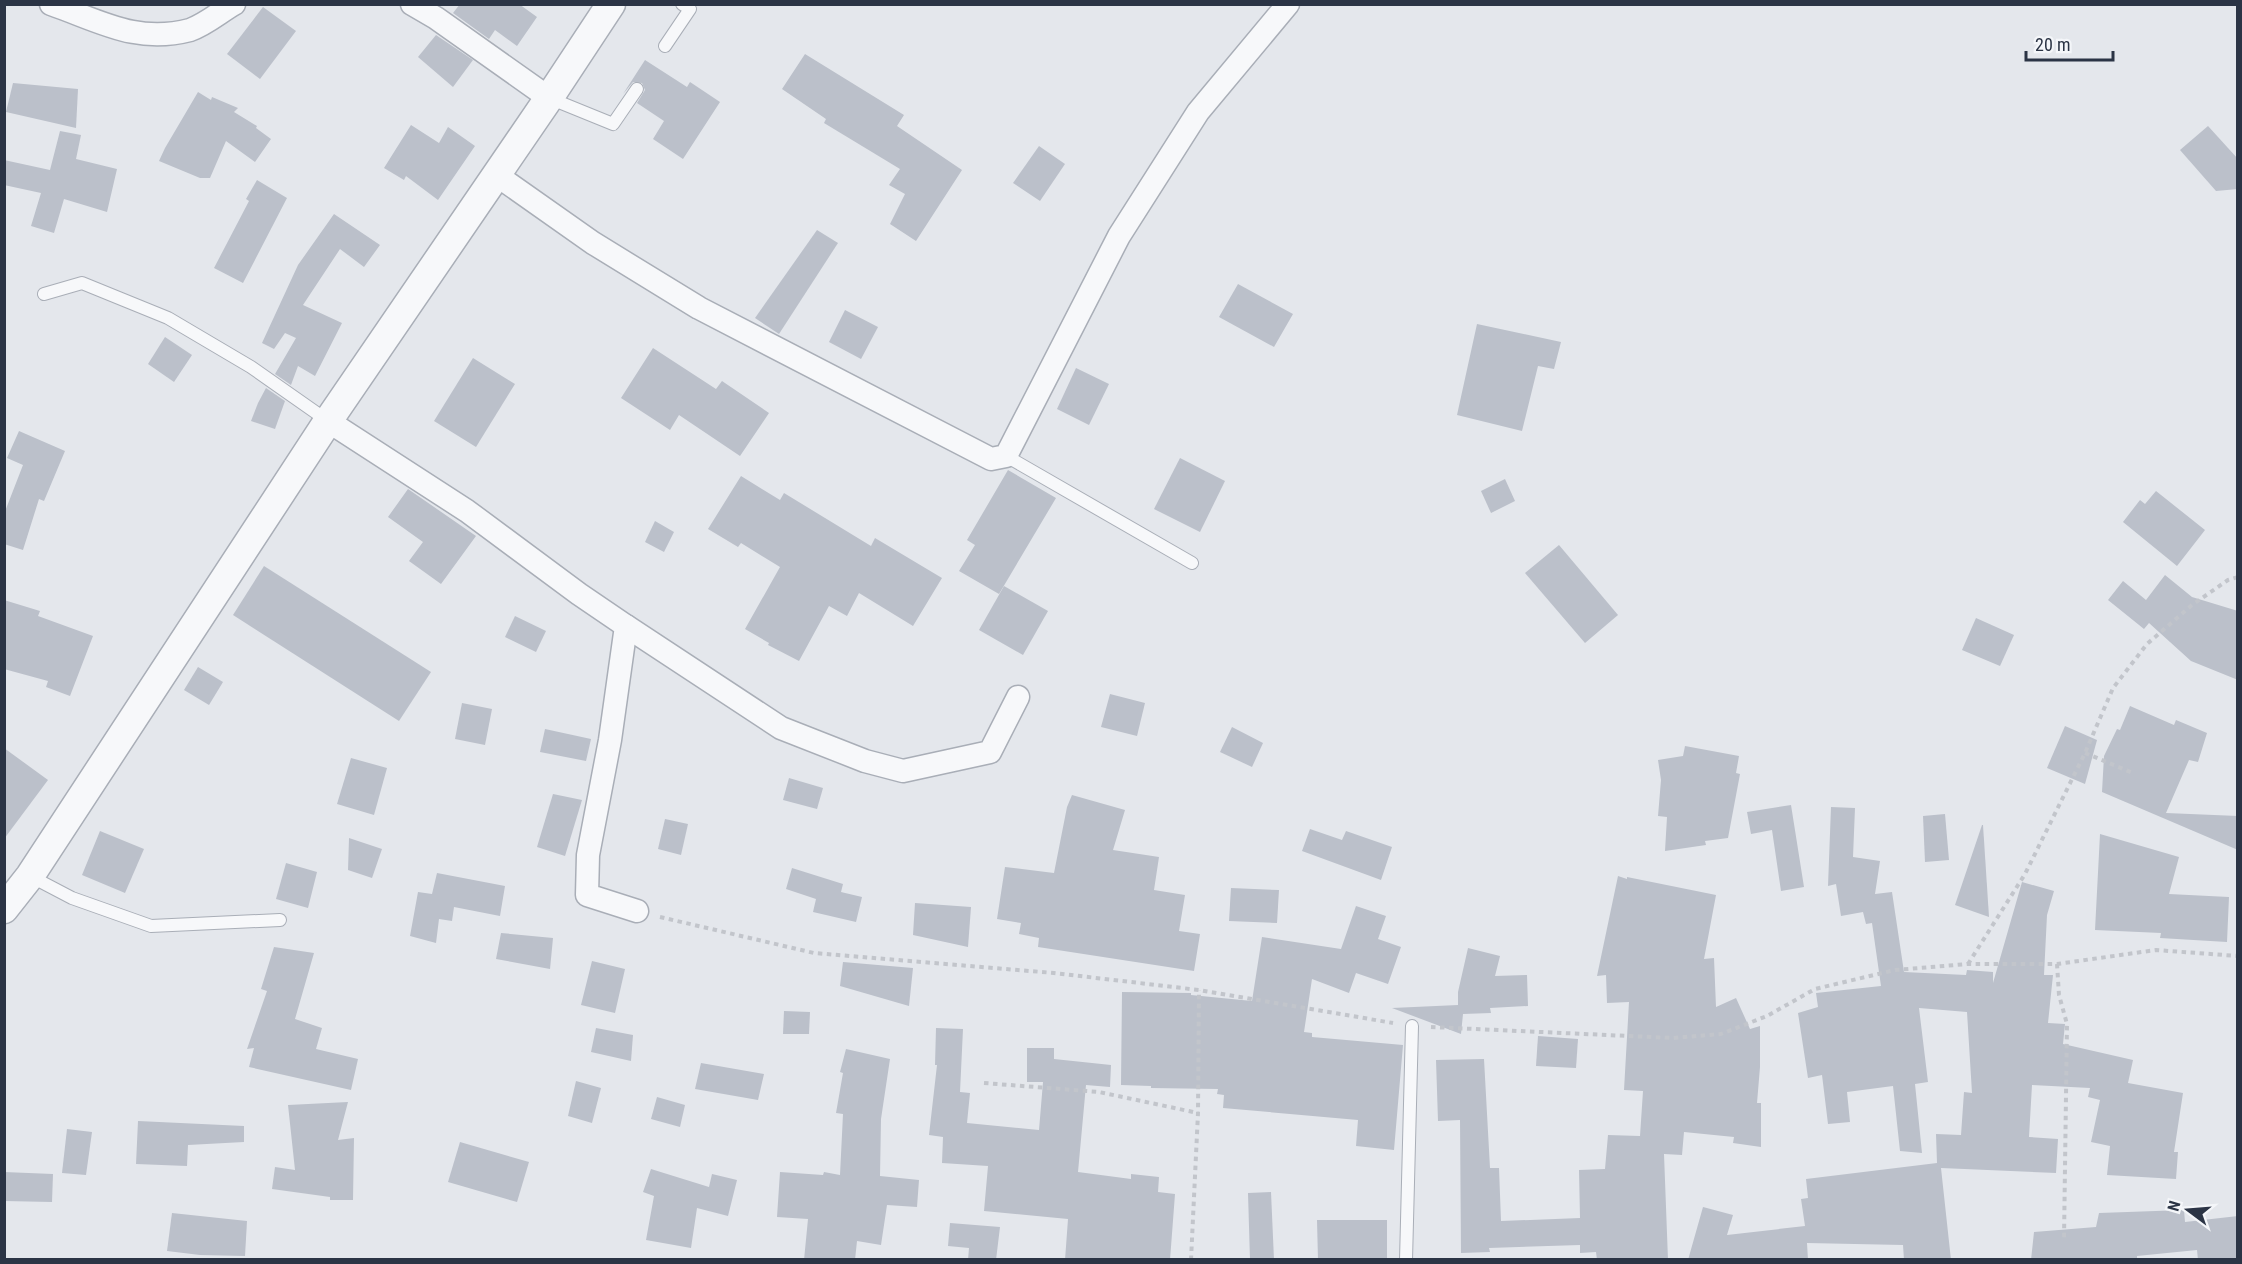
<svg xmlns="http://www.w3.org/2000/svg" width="2242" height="1264" font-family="'Roboto Condensed',sans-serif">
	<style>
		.building { fill: #bbc0ca }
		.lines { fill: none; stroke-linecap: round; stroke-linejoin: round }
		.service-casing { stroke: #a9aeb7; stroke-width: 14 }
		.minor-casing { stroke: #a9aeb7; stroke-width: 25 }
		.tertiary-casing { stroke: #a9aeb7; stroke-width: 31 }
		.path { stroke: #c2c5cb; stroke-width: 4; stroke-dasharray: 4.5 4.5; stroke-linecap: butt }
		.service { stroke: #f7f8fa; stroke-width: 12 }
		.minor { stroke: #f7f8fa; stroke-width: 22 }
		.tertiary { stroke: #f7f8fa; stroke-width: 28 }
	</style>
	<rect width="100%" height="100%" fill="#e4e7ec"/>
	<g class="building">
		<path d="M460,4H519L537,17L517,46L495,30L489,39L453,13Z"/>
		<path d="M263,7L296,31L260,79L227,54Z"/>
		<path d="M436,35L473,60L453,87L418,57Z"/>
		<path d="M805,54L904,115L897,126L962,170L916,241L890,224L905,194L889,185L900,169L824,123L826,119L782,89Z"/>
		<path d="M645,60L687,87L690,82L720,102L683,159L653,139L664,121L637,103L645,90L642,83L633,82L623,94Z"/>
		<path d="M13,83L78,89L76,128L6,112Z"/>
		<path d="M198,92L211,100L212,97L238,108L234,112L257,126L256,128L271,139L255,162L226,141L210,178H200L159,161L165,148Z"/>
		<path d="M411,125L439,143L448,127L475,146L438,200L406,176L404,180L384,168Z"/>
		<path d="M2208,126L2238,159V189L2216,191L2180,150Z"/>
		<path d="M60,131L81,135L76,159L117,169L107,212L64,199L54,233L31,226L41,193L4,185V160L50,170Z"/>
		<path d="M1039,146L1065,164L1040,201L1013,183Z"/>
		<path d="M257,180L287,198L243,283L214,268L249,201L246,199Z"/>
		<path d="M334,214L380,245L364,267L340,249L303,305L342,323L315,376L298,366L291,385L275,374L296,338L285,333L274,349L262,343L298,265Z"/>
		<path d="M817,230L838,243L779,334L755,318Z"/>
		<path d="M1238,284L1293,314L1274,347L1219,317Z"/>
		<path d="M845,310L878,327L861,359L829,342Z"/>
		<path d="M1477,324L1561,342L1554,369L1538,366L1522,431L1457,415Z"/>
		<path d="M165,337L192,355L174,382L148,364Z"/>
		<path d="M653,348L716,389L722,381L769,413L740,456L679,415L670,430L621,398Z"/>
		<path d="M473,358L515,384L476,447L434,421Z"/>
		<path d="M1076,368L1109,384L1089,425L1057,409Z"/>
		<path d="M266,388L285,401L275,429L251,421L258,403Z"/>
		<path d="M19,431L65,451L44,501L39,499L23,550L4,544V514L23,465L7,458Z"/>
		<path d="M1180,458L1225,481L1200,532L1154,509Z"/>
		<path d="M1008,470L1056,498L999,594L959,571L975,545L967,540Z"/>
		<path d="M741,476L780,500L784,493L871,546L875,538L942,578L913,626L859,593L847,616L829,606L799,661L768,645L769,643L745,629L780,567L741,543L738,547L708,529Z"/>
		<path d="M1505,479L1515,501L1491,513L1481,491Z"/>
		<path d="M408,489L476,536L441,584L409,561L423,542L388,517Z"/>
		<path d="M2156,491L2205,530L2177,566L2123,522L2140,500L2145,504Z"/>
		<path d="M655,521L674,532L664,552L645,542Z"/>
		<path d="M1559,545L1618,615L1585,643L1525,573Z"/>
		<path d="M264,566L431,672L399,721L233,615Z"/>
		<path d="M2165,575L2192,597L2238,611V680L2191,661L2149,623L2144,629L2108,600L2123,581L2146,600Z"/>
		<path d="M1004,586L1048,611L1023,655L979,630Z"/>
		<path d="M4,600L40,611L38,616L93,636L70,696L46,687L48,681L4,669Z"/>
		<path d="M515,616L546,631L536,652L505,637Z"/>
		<path d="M1976,618L2014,635L2000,666L1962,650Z"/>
		<path d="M198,667L223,682L209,705L184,690Z"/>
		<path d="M1110,694L1145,703L1137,736L1101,727Z"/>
		<path d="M462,703L492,709L485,745L455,739Z"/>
		<path d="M2130,706L2174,725L2176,720L2207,733L2198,762L2189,760L2166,813L2238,816V850L2102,792L2104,756L2117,729L2120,730Z"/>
		<path d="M2065,726L2097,740L2085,784L2047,768Z"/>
		<path d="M1232,727L1263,743L1252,767L1220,752Z"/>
		<path d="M545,729L591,739L586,761L540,752Z"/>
		<path d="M1685,746L1739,756L1736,773L1740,774L1728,838L1705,841L1706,845L1665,851L1667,817L1658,816L1661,780L1658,760L1683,756Z"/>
		<path d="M4,748L48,780L4,839Z"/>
		<path d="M351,758L387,768L374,815L337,804Z"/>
		<path d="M789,778L823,788L817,809L783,800Z"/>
		<path d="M553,794L582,800L565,856L537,847Z"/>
		<path d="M1072,795L1125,810L1113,850L1159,857L1154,890L1185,895L1179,931L1200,934L1194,971L1038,947L1039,938L1019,934L1021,923L997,919L1005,867L1054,873L1067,807Z"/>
		<path d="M1791,805L1804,887L1781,891L1772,830L1751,834L1747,812Z"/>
		<path d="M1831,807L1855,808L1853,857L1880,861L1875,894L1892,892L1904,972L1966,975L1967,970L1993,972V983L2022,882L2054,891L2047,915L2044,975H2053L2048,1023L2065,1024L2063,1044L2133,1060L2128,1083L2183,1093L2174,1152H2178L2176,1179L2107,1175L2110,1146L2091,1142L2100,1100L2088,1097L2090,1088L2032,1085L2029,1137L2058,1139L2056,1173L1941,1168L1951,1260H1904L1903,1245L1807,1243L1808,1260H1688L1703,1207L1733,1215L1727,1235L1805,1226L1801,1199L1808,1198L1806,1179L1937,1163L1936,1134L1961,1135L1964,1092L1972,1093L1967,1012L1919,1008L1928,1082L1915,1084L1922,1153L1900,1151L1893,1086L1847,1092L1850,1122L1828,1124L1822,1075L1808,1078L1798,1013L1818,1007L1816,993L1881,986L1872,923L1866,924L1863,912L1841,916L1836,884L1828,886Z"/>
		<path d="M1945,814L1949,860L1925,862L1923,816Z"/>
		<path d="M665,819L688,824L681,855L658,849Z"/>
		<path d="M1982,825H1983L1989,917L1955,905Z"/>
		<path d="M1310,829L1342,840L1346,831L1392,847L1381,880L1302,851Z"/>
		<path d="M100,831L144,849L125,893L82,875Z"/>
		<path d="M2100,834L2179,857L2169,894L2229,897L2227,942L2160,938L2161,933L2095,930Z"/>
		<path d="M349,838L382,849L372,878L348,870Z"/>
		<path d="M286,863L317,872L308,908L276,899Z"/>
		<path d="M792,868L843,884L841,892L862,897L856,922L813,912L816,899L786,889Z"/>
		<path d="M437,873L505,886L500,916L454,907L452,921L439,919L436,943L410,936L418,892L432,894Z"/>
		<path d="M1618,876L1627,879V877L1716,895L1704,959L1714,958L1716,1007L1736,998L1750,1029L1760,1026V1067L1757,1103H1761V1147L1733,1143L1734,1137L1684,1132L1682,1155L1664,1154L1668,1260H1597L1596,1252L1580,1253V1245L1489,1248L1490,1252L1461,1253L1460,1120L1438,1121L1436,1060L1484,1059L1490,1168H1499L1501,1221L1580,1218L1579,1170L1605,1169L1608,1135L1640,1136L1643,1091L1624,1090L1629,1002L1607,1003L1606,975L1597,976Z"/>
		<path d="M1231,888L1279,890L1277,923L1229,921Z"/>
		<path d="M915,903L971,907L968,947L913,935Z"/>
		<path d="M1356,906L1386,916L1378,939L1401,947L1388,984L1356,973L1349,993L1312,979L1304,1032L1312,1033V1037L1403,1045L1394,1150L1356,1146L1358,1120L1223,1108L1224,1095L1217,1094L1218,1089L1151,1088V1086L1121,1085L1122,992L1191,993V995L1252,1001L1262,937L1341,949Z"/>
		<path d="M501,933L553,938L550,969L496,959Z"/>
		<path d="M274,947L314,953L295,1019L322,1028L316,1049L358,1059L351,1090L249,1067L254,1048L247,1049L267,991L261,989Z"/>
		<path d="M1468,948L1500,956L1495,976L1527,975L1528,1006L1490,1008L1491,1013L1463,1014L1461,1034L1392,1008L1458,1005V992Z"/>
		<path d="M592,961L625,969L615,1013L581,1005Z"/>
		<path d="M843,962L913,968L909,1006L840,986Z"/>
		<path d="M784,1011L810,1012L809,1034H783Z"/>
		<path d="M596,1028L633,1035L631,1061L591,1052Z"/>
		<path d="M936,1028L963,1029L960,1092L970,1093L967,1123L1039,1130L1043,1082H1027V1048H1054V1059L1111,1065L1110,1087L1086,1085L1078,1172L1131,1179V1174L1159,1177L1158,1192L1175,1194L1170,1260H1065L1068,1219L984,1211L988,1166L942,1163L943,1137L929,1135L937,1065H935Z"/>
		<path d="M1538,1036L1578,1039L1576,1068L1536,1066Z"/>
		<path d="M846,1049L890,1059L881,1119L880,1176L919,1180L917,1207L887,1205L881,1245L857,1241L855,1260H804L808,1219L777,1217L780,1172L823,1175L824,1172L840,1175L843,1114L836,1113L843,1073L840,1072Z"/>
		<path d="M701,1063L764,1074L758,1100L695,1089Z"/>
		<path d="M576,1081L601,1088L592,1123L568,1116Z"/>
		<path d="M657,1097L685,1105L680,1127L651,1119Z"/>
		<path d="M348,1102L338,1140L354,1138L353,1200H330V1197L272,1189L275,1167L295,1170L288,1105Z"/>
		<path d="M138,1121L244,1126V1142L188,1145L187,1166L136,1164Z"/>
		<path d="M67,1129L92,1132L86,1175L62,1173Z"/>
		<path d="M460,1142L529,1162L517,1202L448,1182Z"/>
		<path d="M651,1169L709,1187L712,1174L737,1180L728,1216L697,1208L691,1248L646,1240L654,1196L643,1192Z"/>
		<path d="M4,1172L53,1174L52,1202L4,1201Z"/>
		<path d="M1271,1192L1274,1260H1250L1248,1193Z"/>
		<path d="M2184,1210L2185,1222L2238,1216V1260H2198L2197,1250L2137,1256V1260H2031L2034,1232L2096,1227L2099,1213Z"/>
		<path d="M172,1213L247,1221L245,1256L200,1255L167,1251Z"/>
		<path d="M1317,1220H1387V1260H1318Z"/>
		<path d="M950,1223L1000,1227L996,1260H968L969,1248L948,1246Z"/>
	</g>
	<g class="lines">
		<defs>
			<g id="service">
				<path d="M665,46L690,9L682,4"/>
				<path d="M549,98L613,124L637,89"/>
				<path d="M44,294L82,283L168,318L251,367L328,421"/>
				<path d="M1006,456L1192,563"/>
				<path d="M30,876L72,898L151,926L280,920"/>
				<path d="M1406,1260L1412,1026"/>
			</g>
			<g id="minor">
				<path d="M51,4C100,21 136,44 190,30C205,25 220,12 234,4"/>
				<path d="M412,4L436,18L549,98"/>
				<path d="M495,174L593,243L699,308L991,459L1006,456L1119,236L1198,112L1288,4"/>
				<path d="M328,421L467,511L579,594L626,626L610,740L588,855L587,895L637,911"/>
				<path d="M626,626L781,728L865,761L903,771L990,752L1018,697"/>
			</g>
			<path id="tertiary" d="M4,909L30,876L328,421L549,98L611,4"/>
		</defs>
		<use href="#service" class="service-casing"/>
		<use href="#minor" class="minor-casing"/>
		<use href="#tertiary" class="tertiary-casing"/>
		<g class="path">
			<path d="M2085,753L2133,773"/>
			<path d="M660,917L814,953L1054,973L1199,990L1393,1023"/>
			<path d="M1968,964L2025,874L2085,753L2113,688L2147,644L2192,605L2228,580L2238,577"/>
			<path d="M2057,964L2059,995L2067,1024L2064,1239"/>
			<path d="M1431,1027L1673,1038L1721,1034L1767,1016L1815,989L1895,970L1968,964H2057L2156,950L2238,956"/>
			<path d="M984,1083L1099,1092L1198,1113"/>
			<path d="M1191,1260L1198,1113L1199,990"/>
		</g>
		<use href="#service" class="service"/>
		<use href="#minor" class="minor"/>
		<use href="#tertiary" class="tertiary"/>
	</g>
	<rect width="2242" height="1264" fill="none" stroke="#2b3445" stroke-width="12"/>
	<g transform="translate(2188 1210) rotate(286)" stroke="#f4f6f9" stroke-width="4.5" paint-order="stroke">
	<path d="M0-4.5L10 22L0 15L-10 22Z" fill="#2b3445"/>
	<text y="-9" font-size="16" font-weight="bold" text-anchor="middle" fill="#2b3445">N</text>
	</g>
	<path d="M2026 51v9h87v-9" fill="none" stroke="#2b3445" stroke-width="3"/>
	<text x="2035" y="51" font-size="18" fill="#2b3445" stroke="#f4f6f9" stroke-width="4.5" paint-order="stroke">20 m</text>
</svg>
